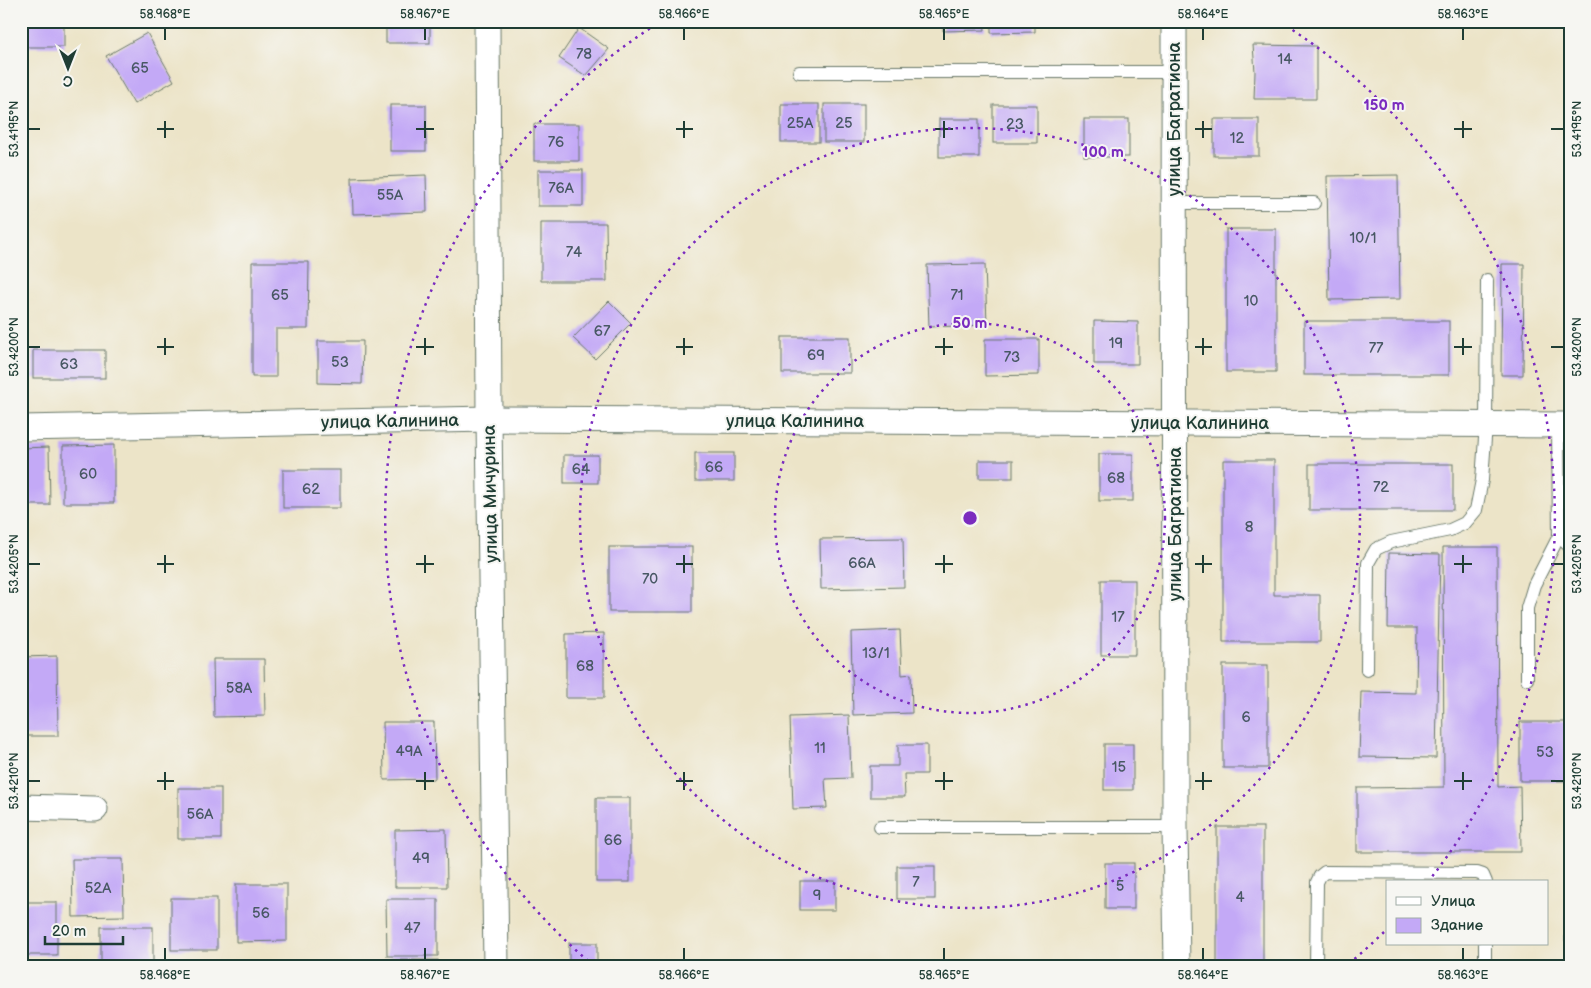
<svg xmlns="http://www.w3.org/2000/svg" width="1591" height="988" font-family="'Balsamiq Sans',sans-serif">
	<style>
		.building { fill: #c3a9f6 }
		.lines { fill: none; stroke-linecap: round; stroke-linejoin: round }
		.service-casing { stroke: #677768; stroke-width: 14 }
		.minor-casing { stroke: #677768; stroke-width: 27 }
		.service { stroke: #fff; stroke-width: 12 }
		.minor { stroke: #fff; stroke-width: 25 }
		.ticks { fill: none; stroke: #1f3d34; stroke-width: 2 }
		.ring { fill: none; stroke: #7b2cbf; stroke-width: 2.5; stroke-dasharray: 2.5 5 }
		.labels { text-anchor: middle; stroke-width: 4; stroke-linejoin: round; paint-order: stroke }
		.number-label { font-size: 15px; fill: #485864 }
		.street-label { font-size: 18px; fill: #1f3d34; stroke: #f6f6f2 }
		.centre { fill: #7b2cbf; stroke: #f6f6f2; stroke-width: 2.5 }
		.ring-label { font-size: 15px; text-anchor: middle; font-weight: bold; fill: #7b2cbf; stroke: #f6f6f2; stroke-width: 4; stroke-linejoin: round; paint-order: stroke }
		.neatline { fill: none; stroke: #1f3d34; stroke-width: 2 }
		.ticks-label { font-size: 12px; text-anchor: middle; fill: #1f3d34 }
	</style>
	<rect width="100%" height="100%" fill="#f6f6f2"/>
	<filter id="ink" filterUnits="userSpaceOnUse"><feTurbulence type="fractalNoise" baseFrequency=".02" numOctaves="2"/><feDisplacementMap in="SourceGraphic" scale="10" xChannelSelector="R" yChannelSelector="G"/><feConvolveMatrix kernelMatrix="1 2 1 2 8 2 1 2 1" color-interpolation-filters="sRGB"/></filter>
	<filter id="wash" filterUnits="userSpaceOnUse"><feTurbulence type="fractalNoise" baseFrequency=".0096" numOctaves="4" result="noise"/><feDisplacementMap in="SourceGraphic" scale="20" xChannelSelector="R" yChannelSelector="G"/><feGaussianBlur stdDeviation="1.12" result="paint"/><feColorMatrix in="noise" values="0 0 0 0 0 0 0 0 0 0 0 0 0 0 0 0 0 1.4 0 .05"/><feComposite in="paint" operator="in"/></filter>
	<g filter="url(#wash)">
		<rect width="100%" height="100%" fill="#ece4c8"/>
		<g id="blocks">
			<g class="building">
				<rect x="21" y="21" width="43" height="26"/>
				<rect x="173" y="21" width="55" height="2"/>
				<rect x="386" y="21" width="44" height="22"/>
				<rect x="779" y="21" width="46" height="5"/>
				<rect x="839" y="21" width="39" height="3"/>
				<path d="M943,21H984L985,30L943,31Z"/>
				<path d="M991,21H1035V32L991,33Z"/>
				<path d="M579,28L609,49L586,76L559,58Z"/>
				<path d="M147,33L174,81L134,104L106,56Z"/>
				<path d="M1253,45L1316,46V99H1254L1255,72Z"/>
				<rect x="781" y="104" width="38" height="38"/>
				<rect x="824" y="104" width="40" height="38"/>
				<rect x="390" y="105" width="36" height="46"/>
				<rect x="993" y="105" width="44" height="38"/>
				<rect x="939" y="119" width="40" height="38"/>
				<rect x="1084" y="119" width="45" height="38"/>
				<rect x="1214" y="119" width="45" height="37"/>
				<rect x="534" y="124" width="45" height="37"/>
				<rect x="538" y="170" width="45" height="36"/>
				<path d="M426,175L427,212L353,214L352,178Z"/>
				<path d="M1398,175L1400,299L1329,300L1327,176Z"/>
				<path d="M541,223H606L607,281H541Z"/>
				<rect x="1226" y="229" width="50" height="143"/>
				<path d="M252,262H309L308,329H276V377H252Z"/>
				<path d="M985,264L987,325L929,327L927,265Z"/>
				<path d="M1502,264H1524L1523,375H1501Z"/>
				<path d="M609,301L631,323L595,359L573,338Z"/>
				<path d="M1094,321L1138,322V364H1094Z"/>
				<rect x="1304" y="321" width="145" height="54"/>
				<rect x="782" y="337" width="68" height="36"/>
				<path d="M985,339H1039V375L985,376Z"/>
				<path d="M318,341H363L362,384L318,383Z"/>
				<rect x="33" y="350" width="72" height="28"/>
				<path d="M114,445V503H63V446Z"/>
				<path d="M49,447L50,505H21V448Z"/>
				<rect x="695" y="453" width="39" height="28"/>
				<rect x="1099" y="454" width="34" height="47"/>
				<rect x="564" y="455" width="34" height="28"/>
				<rect x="979" y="460" width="34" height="18"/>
				<path d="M1223,460H1274V595H1320V642H1223Z"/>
				<rect x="1309" y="464" width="144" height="46"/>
				<rect x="283" y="470" width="57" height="38"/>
				<path d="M903,538L904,587L821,589L820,539Z"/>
				<rect x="609" y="547" width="83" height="65"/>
				<path d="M1443,547H1497L1498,787L1520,786L1521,852H1357V788L1444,787Z"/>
				<path d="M1389,553L1440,554L1436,758L1359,757L1361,692L1416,693L1417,628H1388Z"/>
				<rect x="1101" y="580" width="34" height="75"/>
				<path d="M900,630L902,675L911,674L912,713L853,715L851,632Z"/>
				<path d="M604,633V698H566V634Z"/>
				<path d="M57,656L58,736H21V657Z"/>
				<path d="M213,659H264L265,716L214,717Z"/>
				<rect x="1223" y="665" width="45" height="103"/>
				<path d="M849,715L851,778L825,779L827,808L793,809L790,717Z"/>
				<path d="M383,722H434L435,779L384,780Z"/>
				<rect x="1520" y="722" width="50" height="59"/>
				<rect x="1104" y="744" width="29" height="46"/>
				<path d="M898,745H927V774H904L905,797H870V766H898Z"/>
				<rect x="178" y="788" width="43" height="51"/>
				<rect x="596" y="798" width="34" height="84"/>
				<rect x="1217" y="827" width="46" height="140"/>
				<path d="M446,829L447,887H395V830Z"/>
				<path d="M72,859H123L124,916L73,917Z"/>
				<rect x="1105" y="863" width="29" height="46"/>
				<rect x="897" y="866" width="38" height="33"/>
				<rect x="800" y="881" width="35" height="29"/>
				<path d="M236,884H287V941L236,942Z"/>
				<path d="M1566,890L1570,891V941H1565Z"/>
				<rect x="171" y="898" width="46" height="52"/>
				<path d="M386,899H438V956H387Z"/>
				<rect x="21" y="902" width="36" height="53"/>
				<rect x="101" y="927" width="52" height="40"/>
				<rect x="569" y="943" width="28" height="24"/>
				<rect x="386" y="960" width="52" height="7"/>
			</g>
		</g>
	</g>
	<g filter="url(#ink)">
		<use href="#blocks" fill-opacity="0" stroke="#677768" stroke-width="1"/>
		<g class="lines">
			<defs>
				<g id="service">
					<path d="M799,72H1173"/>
					<path d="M1174,203H1314"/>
					<path d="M1558,425L1559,536L1570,547"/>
					<path d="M1367,670L1368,563L1376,549L1391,542L1450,530L1465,523L1476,510L1482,480L1486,424L1487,280"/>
					<path d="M1527,679V608L1534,585L1559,536"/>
					<path d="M880,827H1175"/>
					<path d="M1316,967L1317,882L1320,876L1325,872L1477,873L1483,875L1486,882"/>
					<path d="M1485,967V944"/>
				</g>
				<g id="minor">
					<path d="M487,21L489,419L496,967"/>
					<path d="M1174,21L1175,827L1177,967"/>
					<path d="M21,428L489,419L1570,425"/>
					<path d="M21,807L95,809"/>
				</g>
			</defs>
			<use href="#service" class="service-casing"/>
			<use href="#minor" class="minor-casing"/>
			<use href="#service" class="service"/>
			<use href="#minor" class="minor"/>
		</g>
	</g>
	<path class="ticks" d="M165,28V40M425,28V40M684,28V40M944,28V40M1203,28V40M1463,28V40M165,121V138M425,121V138M684,121V138M944,121V138M1203,121V138M1463,121V138M28,129H40M157,129H174M416,129H434M676,129H693M935,129H953M1195,129H1212M1454,129H1472M1551,129H1564M165,338V355M425,338V355M684,338V355M944,338V355M1203,338V355M1463,338V355M28,347H40M157,347H174M416,347H434M676,347H693M935,347H953M1195,347H1212M1454,347H1472M1551,347H1564M165,555V573M425,555V573M684,555V573M944,555V573M1203,555V573M1463,555V573M28,564H40M157,564H174M416,564H434M676,564H693M935,564H953M1195,564H1212M1454,564H1472M1551,564H1564M165,772V790M425,772V790M684,772V790M944,772V790M1203,772V790M1463,772V790M28,781H40M157,781H174M416,781H434M676,781H693M935,781H953M1195,781H1212M1454,781H1472M1551,781H1564M165,948V960M425,948V960M684,948V960M944,948V960M1203,948V960M1463,948V960"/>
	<g class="ring">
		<circle cx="970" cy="518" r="195"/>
		<circle cx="970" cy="518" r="390"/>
		<path d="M1384 932A585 585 0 0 1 1346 966M594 966A585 585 0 0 1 660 22M1280 22A585 585 0 0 1 1431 878"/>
	</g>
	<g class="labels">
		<g class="number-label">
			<text x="584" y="59">78</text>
			<text x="1285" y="64">14</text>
			<text x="140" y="73">65</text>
			<text x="800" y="128">25А</text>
			<text x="844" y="128">25</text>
			<text x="1015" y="129">23</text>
			<text x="1237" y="143">12</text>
			<text x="556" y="147">76</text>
			<text x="561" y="193">76А</text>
			<text x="390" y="200">55А</text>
			<text x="1363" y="243">10/1</text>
			<text x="574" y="257">74</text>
			<text x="280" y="300">65</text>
			<text x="957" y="300">71</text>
			<text x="1251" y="306">10</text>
			<text x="602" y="336">67</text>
			<text x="1116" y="348">19</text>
			<text x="1376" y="353">77</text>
			<text x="816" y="360">69</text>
			<text x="1012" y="362">73</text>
			<text x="340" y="367">53</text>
			<text x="69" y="369">63</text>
			<text x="714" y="472">66</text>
			<text x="581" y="474">64</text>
			<text x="88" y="479">60</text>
			<text x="1116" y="483">68</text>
			<text x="1381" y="492">72</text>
			<text x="311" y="494">62</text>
			<text x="1249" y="532">8</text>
			<text x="862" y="568">66А</text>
			<text x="650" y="584">70</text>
			<text x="1118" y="622">17</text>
			<text x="876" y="658">13/1</text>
			<text x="585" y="671">68</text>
			<text x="239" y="693">58А</text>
			<text x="1246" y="722">6</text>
			<text x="820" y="753">11</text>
			<text x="409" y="756">49А</text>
			<text x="1545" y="757">53</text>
			<text x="1119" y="772">15</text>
			<text x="200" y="819">56А</text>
			<text x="613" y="845">66</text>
			<text x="421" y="863">49</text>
			<text x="916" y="887">7</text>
			<text x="1120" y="891">5</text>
			<text x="98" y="893">52А</text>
			<text x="817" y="900">9</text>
			<text x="1240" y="902">4</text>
			<text x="261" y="918">56</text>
			<text x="412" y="933">47</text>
		</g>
		<g class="street-label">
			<text transform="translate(1174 119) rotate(-90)" y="6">улица Багратиона</text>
			<text transform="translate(390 421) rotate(-1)" y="6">улица Калинина</text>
			<text x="795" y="427">улица Калинина</text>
			<text x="1200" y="429">улица Калинина</text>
			<text transform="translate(490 494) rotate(-91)" y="6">улица Мичурина</text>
			<text transform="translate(1175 524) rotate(-90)" y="6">улица Багратиона</text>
		</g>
	</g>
	<circle cx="970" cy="518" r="8" class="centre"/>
	<g class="ring-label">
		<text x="1384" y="110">150 m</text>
		<text x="1103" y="157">100 m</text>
		<text x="970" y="328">50 m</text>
	</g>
	<rect width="1591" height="988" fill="none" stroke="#f6f6f2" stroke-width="55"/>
	<rect x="1386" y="880" width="162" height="65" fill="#f6f6f2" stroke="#a0aca6"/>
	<rect x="1396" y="897" width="25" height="8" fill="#ffffff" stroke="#a0aca6"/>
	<text x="1431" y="906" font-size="15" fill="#1f3d34">Улица</text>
	<rect x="1396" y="918" width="25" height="15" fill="#c3a9f6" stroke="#a0aca6"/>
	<text x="1431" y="930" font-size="15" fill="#1f3d34">Здание</text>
	<g transform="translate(68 68) rotate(180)" stroke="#f6f6f2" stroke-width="4" paint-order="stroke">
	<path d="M0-4L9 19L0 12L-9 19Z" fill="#1f3d34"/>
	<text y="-8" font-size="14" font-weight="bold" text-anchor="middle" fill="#1f3d34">С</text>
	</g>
	<path d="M45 936v8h78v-8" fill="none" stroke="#1f3d34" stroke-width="2.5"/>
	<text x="52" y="936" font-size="15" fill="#1f3d34" stroke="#f6f6f2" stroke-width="4" paint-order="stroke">20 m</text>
	<rect x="28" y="28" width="1536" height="932" class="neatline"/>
	<g class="ticks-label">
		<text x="165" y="18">58.968°E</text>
		<text x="425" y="18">58.967°E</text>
		<text x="684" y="18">58.966°E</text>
		<text x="944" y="18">58.965°E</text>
		<text x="1203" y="18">58.964°E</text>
		<text x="1463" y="18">58.963°E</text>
		<text transform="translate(1577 129) rotate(-90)" y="4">53.4195°N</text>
		<text transform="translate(14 129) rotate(-90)" y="4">53.4195°N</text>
		<text transform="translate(1577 347) rotate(-90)" y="4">53.4200°N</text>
		<text transform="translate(14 347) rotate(-90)" y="4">53.4200°N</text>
		<text transform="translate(1577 564) rotate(-90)" y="4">53.4205°N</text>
		<text transform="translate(14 564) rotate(-90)" y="4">53.4205°N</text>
		<text transform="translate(1577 781) rotate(-90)" y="4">53.4210°N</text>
		<text transform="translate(14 781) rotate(-90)" y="4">53.4210°N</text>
		<text x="165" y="979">58.968°E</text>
		<text x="425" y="979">58.967°E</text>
		<text x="684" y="979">58.966°E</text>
		<text x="944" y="979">58.965°E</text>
		<text x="1203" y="979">58.964°E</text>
		<text x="1463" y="979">58.963°E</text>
	</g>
</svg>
